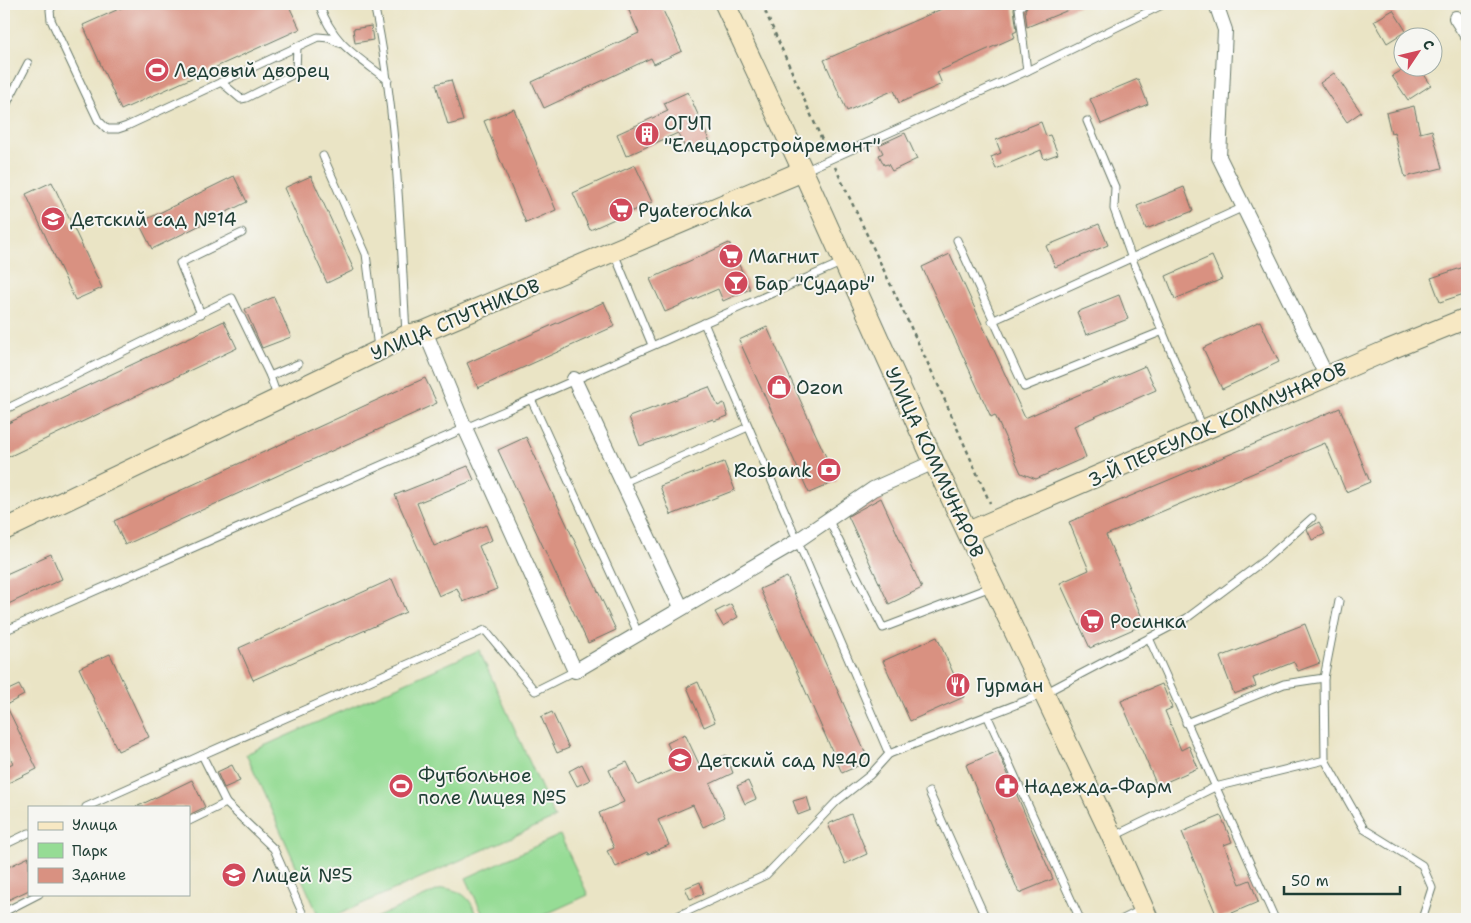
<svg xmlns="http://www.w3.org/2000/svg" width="1471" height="923" font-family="'Shantell Sans',sans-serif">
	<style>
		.green { fill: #96dc95; stroke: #5a8c64 }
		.building { fill: #d99181 }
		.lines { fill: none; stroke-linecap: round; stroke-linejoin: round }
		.lane-casing { stroke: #667767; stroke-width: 9 }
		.street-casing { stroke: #667767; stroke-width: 16 }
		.secondary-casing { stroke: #667767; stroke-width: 22 }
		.path { stroke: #667767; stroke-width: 2.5; stroke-dasharray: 4 4; stroke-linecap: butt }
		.lane { stroke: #fff; stroke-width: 7 }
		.street { stroke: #fff; stroke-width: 14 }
		.secondary { stroke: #f7e8c3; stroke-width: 20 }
		.labels { text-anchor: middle; stroke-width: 4; stroke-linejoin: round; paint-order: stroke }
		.poi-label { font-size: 19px; fill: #1f3d34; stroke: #f6f6f2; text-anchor: start }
		.street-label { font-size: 19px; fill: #1f3d34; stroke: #f6f6f2 }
	</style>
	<rect width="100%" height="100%" fill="#f6f6f2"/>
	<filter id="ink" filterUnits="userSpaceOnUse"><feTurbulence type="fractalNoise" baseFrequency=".02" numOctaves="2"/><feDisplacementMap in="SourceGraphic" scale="10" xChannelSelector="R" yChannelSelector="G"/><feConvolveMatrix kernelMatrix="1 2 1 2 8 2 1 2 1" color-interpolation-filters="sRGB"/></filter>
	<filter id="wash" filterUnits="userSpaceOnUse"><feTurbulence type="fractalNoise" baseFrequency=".0096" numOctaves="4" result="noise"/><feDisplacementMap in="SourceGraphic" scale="20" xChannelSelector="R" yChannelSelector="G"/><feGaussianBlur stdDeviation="1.12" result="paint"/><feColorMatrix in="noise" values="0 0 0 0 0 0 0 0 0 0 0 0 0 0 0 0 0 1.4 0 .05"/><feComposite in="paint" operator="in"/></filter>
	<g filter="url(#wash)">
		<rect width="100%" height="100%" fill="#eae4c5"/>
		<g class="green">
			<path d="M479,650L555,818L328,919H320L246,754Z"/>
			<path d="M560,835L588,895L535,919H485L466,878Z"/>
			<path d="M443,888C461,890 474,899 476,919H373Z"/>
		</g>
		<g id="blocks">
			<g class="building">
				<path d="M130,4H288L300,29L121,110L83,25Z"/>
				<path d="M626,4H660L682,51L654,64L651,58L544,108L532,82L639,33Z"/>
				<path d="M953,4H1016L1014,9L1017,31L1013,33L1015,37L937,72L942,84L899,103L894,90L847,111L824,60Z"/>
				<path d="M1028,4H1083L1027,27L1025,10Z"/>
				<path d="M1393,10L1406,31L1387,43L1374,21Z"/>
				<path d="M371,26L373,40L355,43L353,29Z"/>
				<path d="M1406,68H1420L1431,85L1408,100L1392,76Z"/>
				<path d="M1334,73L1361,112L1347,122L1320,83Z"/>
				<path d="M1138,79L1148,104L1101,124L1090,99Z"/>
				<path d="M451,80L463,121L448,125L436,84Z"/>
				<path d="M688,92L710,142L687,152L678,133L626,156L617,134L668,111L664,103Z"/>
				<path d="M1414,106L1420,133L1432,130L1442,168L1405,177L1394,132L1391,133L1386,113Z"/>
				<path d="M514,109L556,210L526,223L484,121Z"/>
				<path d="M1041,122L1046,136L1050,135L1058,154L1044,159L1041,150L996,169L991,157L1001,153L996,140Z"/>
				<path d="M905,133L917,159L892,171L888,164L884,165L879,155L883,153L879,145Z"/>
				<path d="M635,165L652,202L590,230L573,193Z"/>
				<path d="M234,176L247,202L152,249L139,223Z"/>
				<path d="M311,176L354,270L327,283L284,188Z"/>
				<path d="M52,182L102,288L75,300L26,194Z"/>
				<path d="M1184,187L1193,211L1146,229L1137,206Z"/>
				<path d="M1099,224L1108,245L1055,267L1046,246Z"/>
				<path d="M729,243L750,289L723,301L718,289L665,312L650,279Z"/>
				<path d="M950,254L1025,418L1145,366L1156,390L1074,426L1086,457L1036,479L1021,473L995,415L991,417L922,267Z"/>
				<path d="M1212,256L1222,279L1175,299L1166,276Z"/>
				<path d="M1467,266V293L1440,302L1431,278Z"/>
				<path d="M1119,295L1128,319L1086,335L1077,312Z"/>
				<path d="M274,297L291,337L262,348L245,309Z"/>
				<path d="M604,302L615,326L478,388L467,363Z"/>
				<path d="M224,321L237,348L4,459V425Z"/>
				<path d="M1260,321L1279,362L1222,389L1203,348Z"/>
				<path d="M767,327L837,481L809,493L739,340Z"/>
				<path d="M425,378L437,403L125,545L114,521Z"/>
				<path d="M709,387L718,406L724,403L728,416L714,421L713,419L640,446L629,417Z"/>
				<path d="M1340,408L1370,482L1346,492L1325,443L1106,535L1145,624L1090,648L1060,583L1089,570L1069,522Z"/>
				<path d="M526,437L616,630L588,643L498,450Z"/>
				<path d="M724,462L735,490L671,515L660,486Z"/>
				<path d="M468,466L474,480L417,503L434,546L486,525L492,540L479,546L497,589L463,602L457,588L439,596L395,495Z"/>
				<path d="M881,498L922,588L889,604L848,516Z"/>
				<path d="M1319,522L1325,534L1312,540L1307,529Z"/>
				<path d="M51,554L62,579L4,606V575Z"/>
				<path d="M787,577L869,761L842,773L760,589Z"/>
				<path d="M392,579L406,612L253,680L239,648Z"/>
				<path d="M731,604L738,617L723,626L715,612Z"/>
				<path d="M1305,624L1320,663L1298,671L1294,662L1253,678L1256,686L1234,694L1220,657Z"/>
				<path d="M937,637L964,697L910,721L883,661Z"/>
				<path d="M110,654L149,737L118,751L79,668Z"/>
				<path d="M698,682L715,722L704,727L687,687Z"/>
				<path d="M1162,684L1172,708L1165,711L1181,750L1189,746L1198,768L1157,786L1121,701Z"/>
				<path d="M19,685L24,695L6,705L37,769L4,785V768L13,763L4,745V692Z"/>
				<path d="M552,712L569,748L557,753L541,717Z"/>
				<path d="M685,734L700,766L726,755L733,773L710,784L725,817L703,827L693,805L658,820L669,845L648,854L647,852L616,867L607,851L614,848L599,813L624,802L609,770L627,762L638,785L678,767L667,743Z"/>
				<path d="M998,751L1053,879L1019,893L966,765Z"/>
				<path d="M582,764L590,780L577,786L569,771Z"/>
				<path d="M232,765L240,781L224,788L217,772Z"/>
				<path d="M192,780L205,807L189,815V807H136Z"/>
				<path d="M748,781L756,799L745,804L737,786Z"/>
				<path d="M807,797L811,810L798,815L793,801Z"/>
				<path d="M851,814L867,854L845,864L828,824Z"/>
				<path d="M1221,816L1232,842L1224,845L1240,884L1250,880L1258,902L1218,919L1182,832Z"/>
				<path d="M29,857V890L8,900L4,891V869Z"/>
				<path d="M700,882L704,894L690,899L685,888Z"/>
			</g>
		</g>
	</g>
	<g filter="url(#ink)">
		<use href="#blocks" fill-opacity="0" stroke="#667767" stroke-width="1"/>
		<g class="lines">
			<defs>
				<g id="lane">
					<path d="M54,4L50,10L51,20L98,120L107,129H118L127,126L318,37L329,38L339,43"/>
					<path d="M319,4C333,44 355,55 388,80"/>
					<path d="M374,4C397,112 400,224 406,334"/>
					<path d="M1023,4L1019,8L1027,71"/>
					<path d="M221,82L241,99L246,98L294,74L296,70L297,47"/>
					<path d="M4,109L28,63"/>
					<path d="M1087,121L1115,187L1114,209L1132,259L1203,428"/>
					<path d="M323,156L366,254L378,348"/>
					<path d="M804,171L1027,71L1164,4"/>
					<path d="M957,240L1024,387L1163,331"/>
					<path d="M614,253L652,345"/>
					<path d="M201,314L180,263L242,233"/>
					<path d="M992,321L1244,207"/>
					<path d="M704,323L889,754"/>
					<path d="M270,376L298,364"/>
					<path d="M531,399L638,633"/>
					<path d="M4,410L232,298L270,376L277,396"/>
					<path d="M622,483L748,427"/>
					<path d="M828,519L883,628L991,587"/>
					<path d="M1339,601L1324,678L1325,760L1364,829L1422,865L1432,888L1422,919"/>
					<path d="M4,631L843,262"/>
					<path d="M1149,638L1275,919"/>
					<path d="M987,715L1080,919"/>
					<path d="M1186,723L1284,684L1324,678"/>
					<path d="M202,755L485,630L535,691L575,671"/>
					<path d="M929,792L986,919"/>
					<path d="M86,807L202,755L226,803L274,849L305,919"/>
					<path d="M189,821L226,803"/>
					<path d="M1114,836L1215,787L1325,760"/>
					<path d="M4,845L29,833"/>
					<path d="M4,912L39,894"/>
					<path d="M671,919L766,875L837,801L870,775L889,754L1043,694L1187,618L1266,559L1312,518"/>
					<path d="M1123,919L1143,909"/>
				</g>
				<g id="street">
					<path d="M1216,4L1225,30L1219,157L1327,377"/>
					<path d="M1456,18L1467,35"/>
					<path d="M425,331L465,428L575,671L797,541L873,489L934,462"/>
					<path d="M574,379L681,607"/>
				</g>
				<g id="secondary">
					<path d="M725,4L803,171L934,462L1112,837L1148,919"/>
					<path d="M4,530L378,351L407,335L425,331L803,171"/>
					<path d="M968,532L1388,350L1467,318"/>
				</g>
			</defs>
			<use href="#lane" class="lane-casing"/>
			<use href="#street" class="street-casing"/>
			<use href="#secondary" class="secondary-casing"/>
			<g class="path">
				<path d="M762,4L826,149"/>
				<path d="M835,167L939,387L990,503"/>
			</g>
			<use href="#lane" class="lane"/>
			<use href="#street" class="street"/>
			<use href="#secondary" class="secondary"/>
		</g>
	</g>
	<defs>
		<symbol id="stadium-disc" viewBox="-11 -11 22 22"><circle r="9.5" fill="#d1495b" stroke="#f6f6f2"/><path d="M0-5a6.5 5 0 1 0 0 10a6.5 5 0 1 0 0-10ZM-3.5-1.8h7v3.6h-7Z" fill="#fff"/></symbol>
		<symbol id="building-disc" viewBox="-11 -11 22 22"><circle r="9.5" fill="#d1495b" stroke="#f6f6f2"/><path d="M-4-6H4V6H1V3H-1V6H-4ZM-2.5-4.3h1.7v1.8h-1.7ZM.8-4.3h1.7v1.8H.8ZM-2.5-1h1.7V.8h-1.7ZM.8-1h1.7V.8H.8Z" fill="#fff"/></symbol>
		<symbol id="supermarket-disc" viewBox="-11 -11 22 22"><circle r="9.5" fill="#d1495b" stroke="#f6f6f2"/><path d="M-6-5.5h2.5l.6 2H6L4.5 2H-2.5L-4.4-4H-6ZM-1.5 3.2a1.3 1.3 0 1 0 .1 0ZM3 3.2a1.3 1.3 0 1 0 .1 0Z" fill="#fff"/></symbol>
		<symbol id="school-disc" viewBox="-11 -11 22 22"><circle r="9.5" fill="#d1495b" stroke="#f6f6f2"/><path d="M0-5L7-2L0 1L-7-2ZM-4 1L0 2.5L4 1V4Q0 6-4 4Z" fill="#fff"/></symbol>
		<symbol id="bar-disc" viewBox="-11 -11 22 22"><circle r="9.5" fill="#d1495b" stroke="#f6f6f2"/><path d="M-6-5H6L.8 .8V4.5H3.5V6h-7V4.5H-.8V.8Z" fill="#fff"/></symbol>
		<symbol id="shop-disc" viewBox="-11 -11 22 22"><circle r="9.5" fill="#d1495b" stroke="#f6f6f2"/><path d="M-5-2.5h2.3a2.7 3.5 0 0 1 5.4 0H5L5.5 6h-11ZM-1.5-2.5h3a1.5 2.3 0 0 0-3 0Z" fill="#fff"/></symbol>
		<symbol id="bank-disc" viewBox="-11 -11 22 22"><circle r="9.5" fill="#d1495b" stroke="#f6f6f2"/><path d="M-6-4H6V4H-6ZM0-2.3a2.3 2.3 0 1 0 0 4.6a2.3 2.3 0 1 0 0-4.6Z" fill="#fff"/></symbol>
		<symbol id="restaurant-disc" viewBox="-11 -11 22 22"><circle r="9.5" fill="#d1495b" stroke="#f6f6f2"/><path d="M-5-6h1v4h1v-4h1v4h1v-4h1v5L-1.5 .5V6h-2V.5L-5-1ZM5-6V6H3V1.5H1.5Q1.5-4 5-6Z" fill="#fff"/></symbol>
		<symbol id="pharmacy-disc" viewBox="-11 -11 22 22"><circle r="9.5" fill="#d1495b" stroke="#f6f6f2"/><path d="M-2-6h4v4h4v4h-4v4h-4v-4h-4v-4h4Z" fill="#fff"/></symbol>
	</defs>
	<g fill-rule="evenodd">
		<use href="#stadium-disc" x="143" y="56" width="28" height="28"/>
		<use href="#building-disc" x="633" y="120" width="28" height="28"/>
		<use href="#supermarket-disc" x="607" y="196" width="28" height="28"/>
		<use href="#school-disc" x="39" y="205" width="28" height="28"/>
		<use href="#supermarket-disc" x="717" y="242" width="28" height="28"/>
		<use href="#bar-disc" x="722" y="269" width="28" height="28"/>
		<use href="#shop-disc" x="765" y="373" width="28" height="28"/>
		<use href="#bank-disc" x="815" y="456" width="28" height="28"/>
		<use href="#supermarket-disc" x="1078" y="607" width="28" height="28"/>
		<use href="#restaurant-disc" x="944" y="671" width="28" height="28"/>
		<use href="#school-disc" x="666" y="746" width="28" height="28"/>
		<use href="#stadium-disc" x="387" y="772" width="28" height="28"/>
		<use href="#pharmacy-disc" x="993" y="772" width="28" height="28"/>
		<use href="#school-disc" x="220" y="861" width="28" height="28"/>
	</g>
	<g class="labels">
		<g class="poi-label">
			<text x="174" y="77">Ледовый дворец</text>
			<text x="664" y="130">ОГУП<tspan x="664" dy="22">"Елецдорстройремонт"</tspan></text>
			<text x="638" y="217">Pyaterochka</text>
			<text x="70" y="226">Детский сад №14</text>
			<text x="748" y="263">Магнит</text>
			<text x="754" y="290">Бар "Сударь"</text>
			<text x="796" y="394">Ozon</text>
			<text x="812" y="477" text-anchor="end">Rosbank</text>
			<text x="1110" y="628">Росинка</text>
			<text x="976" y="692">Гурман</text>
			<text x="698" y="767">Детский сад №40</text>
			<text x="418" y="782">Футбольное<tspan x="418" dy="22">поле Лицея №5</tspan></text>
			<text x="1024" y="793">Надежда-Фарм</text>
			<text x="252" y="882">Лицей №5</text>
		</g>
		<g class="street-label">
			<text transform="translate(455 319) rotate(-23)" y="7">УЛИЦА СПУТНИКОВ</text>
			<text transform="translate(1217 424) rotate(-24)" y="7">3-Й ПЕРЕУЛОК КОММУНАРОВ</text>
			<text transform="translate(935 462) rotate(65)" y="7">УЛИЦА КОММУНАРОВ</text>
		</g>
	</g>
	<rect width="1471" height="923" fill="none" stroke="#f6f6f2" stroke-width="20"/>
	<rect x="28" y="806" width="162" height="90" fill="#f6f6f2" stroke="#a0aca6"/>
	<rect x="38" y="822" width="25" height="8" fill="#f7e8c3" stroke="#a0aca6"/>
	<text x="72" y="830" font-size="15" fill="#1f3d34">Улица</text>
	<rect x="38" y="843" width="25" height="15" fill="#96dc95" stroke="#a0aca6"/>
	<text x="72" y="856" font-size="15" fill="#1f3d34">Парк</text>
	<rect x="38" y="868" width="25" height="15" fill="#d99181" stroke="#a0aca6"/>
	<text x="72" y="880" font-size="15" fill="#1f3d34">Здание</text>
	<g transform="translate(1418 52) rotate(55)"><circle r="24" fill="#f6f6f2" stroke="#a0aca6"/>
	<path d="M0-4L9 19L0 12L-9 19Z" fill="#d1495b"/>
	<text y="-8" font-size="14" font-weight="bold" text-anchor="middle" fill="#1f3d34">С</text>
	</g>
	<path d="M1284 886v8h116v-8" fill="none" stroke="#1f3d34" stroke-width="2.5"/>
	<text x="1291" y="886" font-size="15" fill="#1f3d34" stroke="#f6f6f2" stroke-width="4" paint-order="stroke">50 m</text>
</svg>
